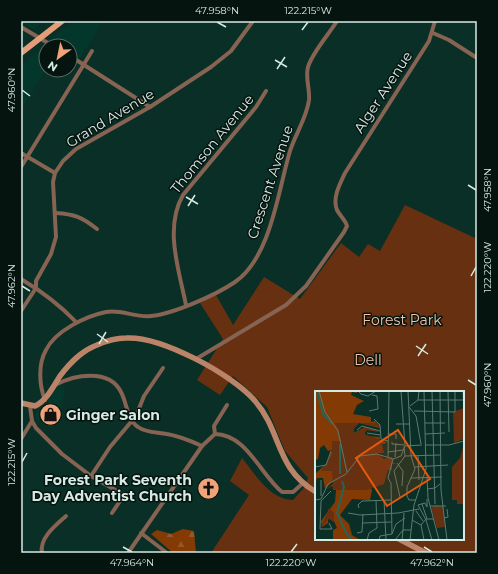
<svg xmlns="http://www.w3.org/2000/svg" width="498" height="574" font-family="Montserrat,sans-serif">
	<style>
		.built { fill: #04372b }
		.forest { fill: url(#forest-firs) }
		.park { fill: #673111; fill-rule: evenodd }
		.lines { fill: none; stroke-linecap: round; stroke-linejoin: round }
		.minor { stroke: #866352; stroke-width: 4 }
		.secondary { stroke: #bb8468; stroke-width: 5.5 }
		.primary { stroke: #e49d78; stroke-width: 6 }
		.ticks { fill: none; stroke: #d6eae3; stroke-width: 1.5 }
		.labels { text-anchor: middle; stroke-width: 3; stroke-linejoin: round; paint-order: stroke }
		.street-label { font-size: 14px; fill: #d6eae3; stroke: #061410 }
		.park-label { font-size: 14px; fill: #f0c5ae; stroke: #061410 }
		.poi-label { font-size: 14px; font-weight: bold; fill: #d6eae3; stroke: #061410; text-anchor: start }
		.inset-river { fill: none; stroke: #266554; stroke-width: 2 }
		.inset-road { fill: none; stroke: #5c7a72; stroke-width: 1 }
		.view { fill: #e8590c; fill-opacity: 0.15; stroke: #e8590c; stroke-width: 2 }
		.inset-edge { fill: none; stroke: #d6eae3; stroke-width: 2 }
		.neatline { fill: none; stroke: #d6eae3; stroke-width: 1.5 }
		.ticks-label { font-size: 10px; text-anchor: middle; fill: #d6eae3 }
	</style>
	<defs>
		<pattern id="forest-firs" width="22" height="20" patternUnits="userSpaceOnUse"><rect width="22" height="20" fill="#843a04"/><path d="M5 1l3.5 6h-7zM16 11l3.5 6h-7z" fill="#955728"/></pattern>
	</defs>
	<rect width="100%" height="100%" fill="#0a2f26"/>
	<g class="built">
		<path d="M21,21H45L34,29L21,23Z"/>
		<path d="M76,21H103L75,66L70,63V46H46V69L21,110V67L59,32Z"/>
		<path d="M65,384L62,409L51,427L48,425L47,426L36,419V412L46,405L58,386Z"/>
	</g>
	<path class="forest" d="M183,529L194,531L196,553H173L151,534L157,530L171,534Z"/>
	<path class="park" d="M405,205L477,239V553H211L249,495L230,481L242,458C256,475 269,499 293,500L303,489L308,478L285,451L267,407L233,376L220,395L197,380L223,339L200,303L216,295L233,325L264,277L300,299L341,243L359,257L368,244L380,251ZM316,392H463V539H316Z"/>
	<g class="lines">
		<g class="minor">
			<path d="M21,22L22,21"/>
			<path d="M21,27L53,46"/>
			<path d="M433,33L449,40L477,58"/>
			<path d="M70,56L150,107"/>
			<path d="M21,153L55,173"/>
			<path d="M21,167L92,51"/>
			<path d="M56,213C74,214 82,217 97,229"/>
			<path d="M21,279C41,291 60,305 76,322"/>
			<path d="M186,305C179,270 164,228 183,195L256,107L266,91"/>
			<path d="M21,311L36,288V281L51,254L56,237L53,182L55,173L63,161L76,149L150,107L211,67L231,51L253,21"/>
			<path d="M196,359L286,305L306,286L344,232L347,226C345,219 340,216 337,210C332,198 340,184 345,173L429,41L435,21"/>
			<path d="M55,385C74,375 109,368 121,392C127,403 127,420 138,427C146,433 157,432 167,434C179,436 191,441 202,446"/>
			<path d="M45,400C39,385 38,364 46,350C55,331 86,316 106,312C121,309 136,318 151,316C173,314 216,295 235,282C271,257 278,191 290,151C295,135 307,117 309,100C310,88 305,78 308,67C312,53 329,34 337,21"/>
			<path d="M30,406L32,421L36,428L62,454L91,476L124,495L112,513"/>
			<path d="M215,434C246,434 261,475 282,492H293L302,484"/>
			<path d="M215,434L214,426L227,405"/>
			<path d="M21,439L32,421"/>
			<path d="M91,476L110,447L136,416L144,396L163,368"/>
			<path d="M141,533L167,553"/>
			<path d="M42,553C39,538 56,525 66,516"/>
			<path d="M128,553L202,446L215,434"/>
		</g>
		<g class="secondary">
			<path d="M21,403L35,406C47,400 53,387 60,376C70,363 81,351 97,345C106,341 116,338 126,338C161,336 232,374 255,401C282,432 275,468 316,492"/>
			<path d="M399,539L426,553"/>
		</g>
		<path class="primary" d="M21,53L62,21"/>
	</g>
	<path class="ticks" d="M217,22L226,27M302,30L308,22M275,60L287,67M277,69L285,57M22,90L30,96M468,185L476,190M186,197L198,204M188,206L195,195M471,276L476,267M22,286L30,291M97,334L108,342M99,344L106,332M416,346L428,354M418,356L426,344M468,380L476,385M22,462L27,453M123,547L132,552M424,547L432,552M291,552L297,544"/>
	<defs>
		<symbol id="shop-disc" viewBox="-11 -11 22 22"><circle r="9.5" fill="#f0a279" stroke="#061410"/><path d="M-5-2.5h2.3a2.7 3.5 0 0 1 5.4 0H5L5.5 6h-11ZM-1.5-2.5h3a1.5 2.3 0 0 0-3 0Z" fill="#111"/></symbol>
		<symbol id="church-disc" viewBox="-11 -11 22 22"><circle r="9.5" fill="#f0a279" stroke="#061410"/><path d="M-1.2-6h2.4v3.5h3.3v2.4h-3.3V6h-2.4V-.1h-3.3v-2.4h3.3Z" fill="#111"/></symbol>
	</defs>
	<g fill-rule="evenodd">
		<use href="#shop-disc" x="38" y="402" width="25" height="25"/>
		<use href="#church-disc" x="196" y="476" width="25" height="25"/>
	</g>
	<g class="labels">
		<g class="street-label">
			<text transform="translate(383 92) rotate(-57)" y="5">Alger Avenue</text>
			<text transform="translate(110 118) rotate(-31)" y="5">Grand Avenue</text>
			<text transform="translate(212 144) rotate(-51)" y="5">Thomson Avenue</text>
			<text transform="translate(270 182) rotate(-72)" y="5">Crescent Avenue</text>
		</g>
		<g class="park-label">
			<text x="402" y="325">Forest Park</text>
			<text x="368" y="365">Dell</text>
		</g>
		<g class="poi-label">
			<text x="66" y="420">Ginger Salon</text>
			<text x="192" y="485" text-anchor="end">Forest Park Seventh<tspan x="192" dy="16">Day Adventist Church</tspan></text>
		</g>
	</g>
	<g transform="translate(315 391)">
		<rect width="149" height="149" fill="#0a2f26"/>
		<path d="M0,0H42V2L37,1L36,4L49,10L42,14L38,23L56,26V31L60,30L65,37L44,32L38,36L39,42L50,36L65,41L52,39L49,41L51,45L65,46L64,50L72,51L69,53L62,51L68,62L64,60L23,85L10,98L8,87H2L0,94V83L12,72L17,59L13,60L9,54L5,57L3,68L0,69ZM23,89L55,96L57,99L55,109L37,108L25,124L34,133L37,144L45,149H18V139L22,137L18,128L13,127V132L7,136L6,130L20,111L21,99L17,95L12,98Z" fill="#843a04"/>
		<path d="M149,52V113H142V109H137V76L145,67Z" fill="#673111"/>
		<path d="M149,17V48L139,52L138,21ZM19,32H64L65,36L44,32L38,39L39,42L50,36L63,40L52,39L49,43L66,49L69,62H62L69,68L77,66V71L81,73H77V79H73L69,93L52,99H18L17,80H6L17,64V50H26L23,37ZM120,114L128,116L130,136L122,137L116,117ZM14,117L19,122V131L14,128L6,136Z" fill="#673111"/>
		<path class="inset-river" d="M2,0L8,23L17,33M25,83V53M27,90L29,96L22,122L31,142L37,149"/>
		<path class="inset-road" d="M4,0L10,21L23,40L32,81M43,0L46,3L53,5L61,0M86,0L90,55M93,0L96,65L100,78L92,96V105L94,109H101M117,0L120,113M125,0L126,99L132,149M133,0L134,41M148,0L149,16M103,9H149M95,15L103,9L104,0M94,16L101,25L106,53M54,20L63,18L62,5L57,4M99,20L140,21V0M59,28L65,34L66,48L73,50M110,32H130M81,33H95M42,39L47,35L65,40M52,42L65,44M73,43H81V48M110,43L130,42M77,51V53L89,54M110,54H134L149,50M73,61L88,59M90,65L125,64M103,65L104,89M73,66L74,0M80,66L81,52M82,72L88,80L87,95M0,76L11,74L16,60M100,76L133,74M96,87L127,86M112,87L113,107L124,149M6,89V105M112,98L120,97L125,93M85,106L79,80L90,65L89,56M112,108V116L110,112L103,114L111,129L117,149M0,109L6,108L13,93L31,83L45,65L62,63L78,68L86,65L90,55L107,54M69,109L71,149M107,113L112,128M115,115H131M44,117L43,114L47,110L76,109M101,120L108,130M33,122L45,124L83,122L104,118M129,127L133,126L132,118M97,129L106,134L109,149M14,132L17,138H5L6,110L16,100M48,132L76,131M106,134L111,128H119M42,142L47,141L48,123M77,143L76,92L73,87L78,68M52,149L54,142L62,137L61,109M64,149L65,145L77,143L81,133L90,127M80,149L88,139L89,122M87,149L88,139H96M95,149L99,114L111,78L109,0"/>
		<path class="view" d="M83,39L115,88L72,115L41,67Z"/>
		<rect width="149" height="149" class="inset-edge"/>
	</g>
	<rect width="498" height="574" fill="none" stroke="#061410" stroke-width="44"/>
	<g transform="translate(58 58) rotate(213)"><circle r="19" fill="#061410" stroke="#596a64"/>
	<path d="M0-3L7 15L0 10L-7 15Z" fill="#f0a279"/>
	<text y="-6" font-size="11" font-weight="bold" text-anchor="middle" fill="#d6eae3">N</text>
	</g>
	<rect x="22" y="22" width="454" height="530" class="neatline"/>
	<g class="ticks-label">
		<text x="217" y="14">47.958°N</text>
		<text x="308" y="14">122.215°W</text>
		<text transform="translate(11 90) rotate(-90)" y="4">47.960°N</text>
		<text transform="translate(487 190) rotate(-90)" y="4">47.958°N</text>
		<text transform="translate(487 267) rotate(-90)" y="4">122.220°W</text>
		<text transform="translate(11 286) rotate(-90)" y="4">47.962°N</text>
		<text transform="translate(487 385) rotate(-90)" y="4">47.960°N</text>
		<text transform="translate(11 462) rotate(-90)" y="4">122.215°W</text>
		<text x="132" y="566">47.964°N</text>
		<text x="291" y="566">122.220°W</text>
		<text x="432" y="566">47.962°N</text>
	</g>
</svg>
